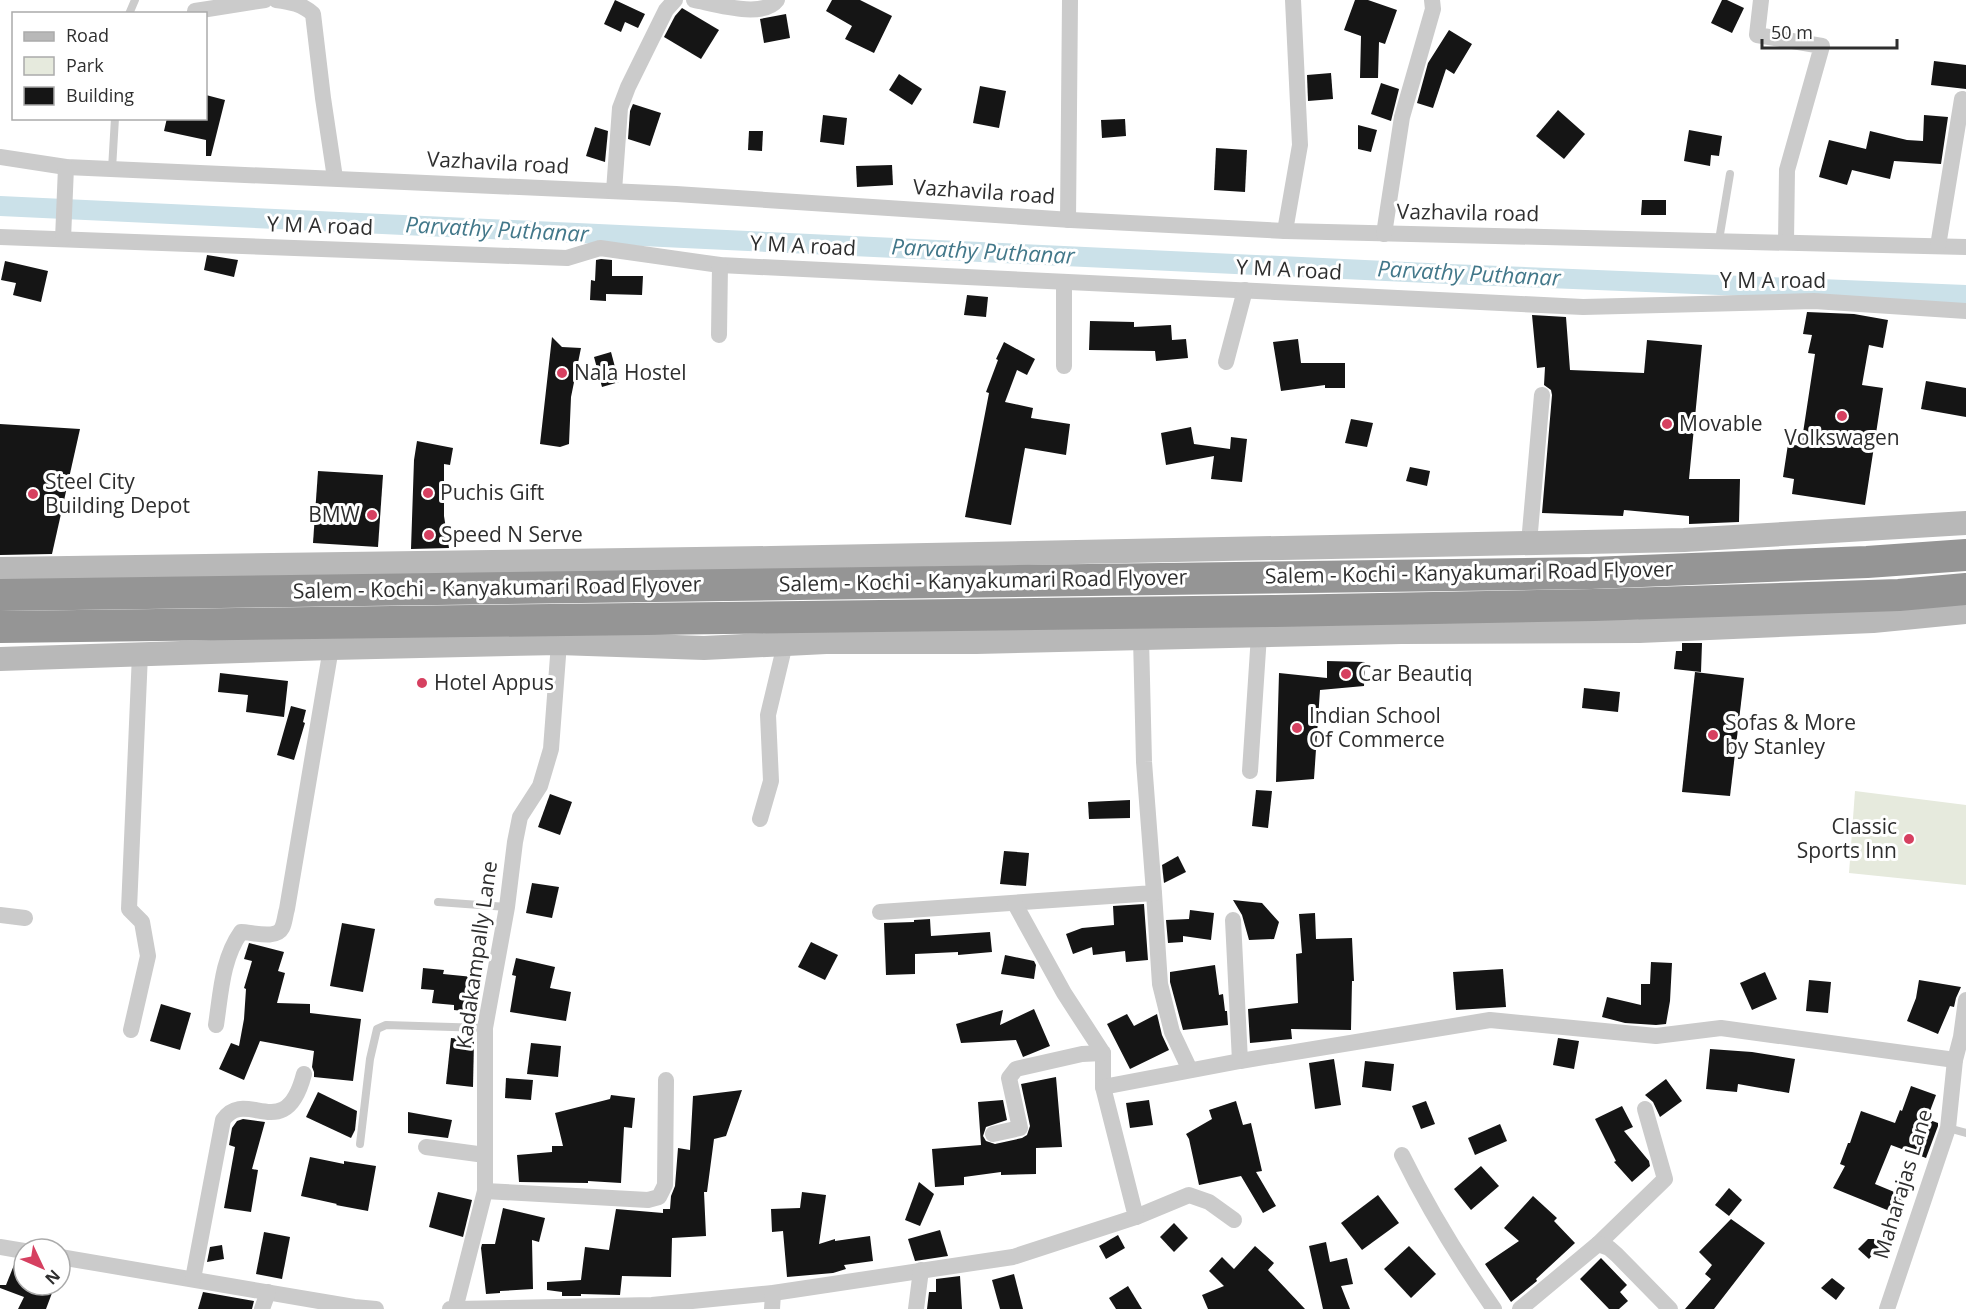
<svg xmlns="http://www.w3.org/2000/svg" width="1966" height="1309" font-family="'Open Sans',sans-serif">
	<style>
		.green { fill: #e6eadd }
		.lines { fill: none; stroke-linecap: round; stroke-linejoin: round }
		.canal { stroke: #cbe1e9; stroke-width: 20 }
		.building { fill: #151515 }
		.lane { stroke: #cbcbcb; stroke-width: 8 }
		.street { stroke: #cbcbcb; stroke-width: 16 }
		.secondary { stroke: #b8b8b8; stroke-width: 24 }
		.highway { stroke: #959595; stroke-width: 32 }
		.poi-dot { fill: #d64060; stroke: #fff; stroke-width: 2 }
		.labels { text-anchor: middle; stroke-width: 6; stroke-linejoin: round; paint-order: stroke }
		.street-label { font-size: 21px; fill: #2e2e2e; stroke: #fff }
		.poi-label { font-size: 21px; fill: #2e2e2e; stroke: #fff; text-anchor: start }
		.water-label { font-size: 22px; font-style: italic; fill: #43788a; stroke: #fff }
	</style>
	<rect width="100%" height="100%" fill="#fff"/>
	<path class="green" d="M1855,791L1966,805V885L1849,873Z"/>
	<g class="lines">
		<path class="canal" d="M0,206L1449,274L1966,295"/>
	</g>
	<g class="building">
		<path d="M615,0L645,14L638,28L625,22L621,32L604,24Z"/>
		<path d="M832,0H860L892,16L874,53L845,39L852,26L826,11Z"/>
		<path d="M1355,0H1368L1397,10L1385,44L1379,42L1378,78H1360L1361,36L1344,30Z"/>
		<path d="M1722,0H1727L1744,8L1732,33L1711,23Z"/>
		<path d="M682,8L719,30L701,59L664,37L675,16Z"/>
		<path d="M786,14L790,38L764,43L760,19Z"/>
		<path d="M1449,30L1472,44L1454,74L1446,69L1433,108L1417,103L1428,63Z"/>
		<path d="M1934,61L1966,65V89L1931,85Z"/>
		<path d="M1331,73L1333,99L1308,101L1307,75Z"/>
		<path d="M899,74L922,89L912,105L889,90Z"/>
		<path d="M1381,83L1399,89L1391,121L1371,114Z"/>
		<path d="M980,86L1006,91L999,128L973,123Z"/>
		<path d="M206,95L225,100L211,156H206V140L164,131L167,118H206Z"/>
		<path d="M633,104L661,113L650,146L628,139L630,111Z"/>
		<path d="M1558,110L1585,134L1564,159L1536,136Z"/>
		<path d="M823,115L847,118L844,145L820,142Z"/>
		<path d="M1924,115L1948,117L1941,164L1894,161L1890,179L1852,170L1847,185L1819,177L1829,140L1866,149L1870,131L1907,140L1923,141Z"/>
		<path d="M1125,119L1126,136L1102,138L1101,120Z"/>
		<path d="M1358,125L1377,130L1371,152L1358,149Z"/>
		<path d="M595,127L608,131L605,162L586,156Z"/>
		<path d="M1689,130L1722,136L1719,156L1711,155L1710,166L1684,161Z"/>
		<path d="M749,131H763L762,151L748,150Z"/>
		<path d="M1216,148L1247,150L1245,192L1214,190Z"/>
		<path d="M892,165L893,185L857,187L856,166Z"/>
		<path d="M1642,200H1666V215H1641Z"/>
		<path d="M207,255L238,260L234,277L204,270Z"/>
		<path d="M601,259L612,260V276H643L642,295L606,294V301L590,300L591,280L595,281L596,260Z"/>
		<path d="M5,261L48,271L41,302L13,295L16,283L1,280Z"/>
		<path d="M967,295L988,297L986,317L964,315Z"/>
		<path d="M1807,312L1854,314L1888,320L1883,348L1869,345L1862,385L1883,388L1865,505L1792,494L1794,479L1783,477L1788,444L1801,446L1815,354L1808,353L1812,335L1803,334Z"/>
		<path d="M1532,315L1566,317L1570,370L1644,373L1647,340L1702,345L1689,479H1740L1739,522L1689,524V516L1624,510L1623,516L1542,513L1552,395L1551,390L1544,385L1545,367L1537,368Z"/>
		<path d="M1090,321L1134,322V327L1171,325L1172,340L1186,339L1188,358L1156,361L1155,351L1089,350Z"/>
		<path d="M552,337L562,347L581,348L571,397L569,444L560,447L540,444Z"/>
		<path d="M1298,339L1301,363H1345V388H1325V385L1281,391L1273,342Z"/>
		<path d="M1004,342L1035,359L1027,375L1017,370L1005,402L1033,408L1031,418L1070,424L1066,455L1025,448L1011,525L965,517L989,393L986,392L998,360L996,359Z"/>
		<path d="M611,352L619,382L602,387L594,357Z"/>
		<path d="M1926,381L1966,388V417L1921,409Z"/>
		<path d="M1351,419L1373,423L1367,447L1345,443Z"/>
		<path d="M0,424L80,429L52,554L0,555Z"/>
		<path d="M1191,427L1194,444L1230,449L1231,437L1247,439L1242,482L1211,479L1214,456L1166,465L1161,433Z"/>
		<path d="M417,441L453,448L450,465L444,464V516L449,548L411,549L414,460Z"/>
		<path d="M1410,467L1430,471L1427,486L1406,481Z"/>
		<path d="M318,471L383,475L378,547L313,543Z"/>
		<path d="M1682,643H1702L1701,672L1674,669L1676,651H1682Z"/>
		<path d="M1327,661L1365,662L1364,686L1320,690L1314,779L1276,782L1279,673L1327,678Z"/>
		<path d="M1695,672L1744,678L1730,796L1682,792Z"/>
		<path d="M220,673L288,681L284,717L246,712L248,695L218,692Z"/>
		<path d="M1584,688L1620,692L1618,712L1582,708Z"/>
		<path d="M291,706L306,710L303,722L305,723L294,760L277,755Z"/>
		<path d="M1256,790L1272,791L1268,828L1252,826Z"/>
		<path d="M550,794L572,802L560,835L538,827Z"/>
		<path d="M1130,800V818L1089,819L1088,802Z"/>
		<path d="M1004,851L1029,853L1026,886L1000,884Z"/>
		<path d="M1178,856L1186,872L1164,883L1162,865Z"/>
		<path d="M532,883L559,887L552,918L526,913Z"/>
		<path d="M1233,900L1262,903L1279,922L1274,939L1249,940L1242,915Z"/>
		<path d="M1144,904L1148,960L1126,962L1125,951L1093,955L1092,947L1073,954L1066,934L1082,928L1114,925L1113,906Z"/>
		<path d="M1190,910L1214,913L1211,940L1183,936V942L1168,943L1166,920L1189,919Z"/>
		<path d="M1315,913L1316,939L1352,938L1354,981H1352L1351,1030L1291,1029L1292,1039L1250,1043L1248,1009L1298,1003L1296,954L1302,953L1299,914Z"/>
		<path d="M930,919L931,936L990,932L992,952L958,955V952L915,954V974L886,975L884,923L914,922V920Z"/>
		<path d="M342,923L375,929L363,992L330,986Z"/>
		<path d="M811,942L838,955L825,980L798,967Z"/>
		<path d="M249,943L284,952L278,971L285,973L277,1003L310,1004V1013L361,1019L353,1081L314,1077V1072L312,1067L314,1051L260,1041L244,1080L219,1069L231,1043L239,1046L244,1019L246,989L244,988L252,961L244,959Z"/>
		<path d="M1005,955L1034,961L1036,965L1034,979L1001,974Z"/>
		<path d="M516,958L555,967L550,988L571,992L566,1021L510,1012L516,976L512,975Z"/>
		<path d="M1651,962L1672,963L1670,1001L1666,1024L1656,1025L1625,1023L1602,1017L1607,997L1641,1005V984H1650Z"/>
		<path d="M1215,965L1219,995L1223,994L1225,1011H1227L1228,1025L1183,1030L1170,982V972Z"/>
		<path d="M423,968L444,970L443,974L473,977L470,1012L454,1010V1005L432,1003L434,990L421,989Z"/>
		<path d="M1503,969L1506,1007L1456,1010L1453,972Z"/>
		<path d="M1765,972L1777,999L1752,1010L1740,983Z"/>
		<path d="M1809,980L1831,982L1828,1013L1806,1011Z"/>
		<path d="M1919,980L1961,987L1956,998L1954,1007L1950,1006L1938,1034L1907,1021L1916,998Z"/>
		<path d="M161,1004L191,1013L180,1050L150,1041Z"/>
		<path d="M1034,1009L1050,1046L1023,1057L1016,1040L961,1043L956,1024L1003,1010L1000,1025Z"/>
		<path d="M1127,1014L1134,1026L1157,1014L1162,1035L1169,1050L1130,1069L1107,1024Z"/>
		<path d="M451,1038L474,1040L473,1087L446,1084Z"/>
		<path d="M1558,1038L1579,1041L1574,1069L1553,1065Z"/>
		<path d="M531,1043L561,1046L558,1077L527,1074Z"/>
		<path d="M1710,1049L1752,1052L1795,1059L1789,1093L1738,1084L1737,1092L1706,1089Z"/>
		<path d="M1334,1059L1341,1105L1315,1109L1309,1063Z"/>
		<path d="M1365,1061L1394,1064L1391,1091L1362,1087Z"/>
		<path d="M1056,1077L1062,1147L1036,1148V1174L1001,1175V1172L964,1177V1185L935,1187L932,1149L981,1145L978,1102L1003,1100L1007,1120L986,1127L983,1136L986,1141L995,1144L1022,1138L1027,1135L1030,1126L1021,1084Z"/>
		<path d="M506,1078L533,1080L531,1100L505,1098Z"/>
		<path d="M1666,1079L1682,1101L1660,1117L1653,1102L1645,1095Z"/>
		<path d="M1911,1086L1936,1095L1927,1119L1938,1123V1126L1926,1158L1891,1145L1875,1184L1904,1196L1897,1214L1833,1188L1845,1166L1840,1164L1848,1143H1850L1861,1111L1895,1123L1900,1110L1902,1111Z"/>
		<path d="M742,1090L726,1136L714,1139L707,1192H704L706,1236L672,1238L671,1277L622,1276L620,1295L581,1294V1296H562V1292L547,1290V1282L581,1280L585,1247L609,1250L616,1209L663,1213V1209H670L671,1196L675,1186L678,1148L690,1150L693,1096Z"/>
		<path d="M318,1092L357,1111L355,1130L351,1138L306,1117Z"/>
		<path d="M611,1095L635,1098L632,1128L624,1127L621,1183L588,1181V1183L519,1182L517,1155L552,1152V1146H563L555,1113L610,1099Z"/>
		<path d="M1149,1100L1153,1125L1130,1128L1126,1103Z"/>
		<path d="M1236,1101L1243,1125L1251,1123L1262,1171L1256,1172L1276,1206L1263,1213L1241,1176L1199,1185L1189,1139L1186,1134L1212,1119L1209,1110Z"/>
		<path d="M1426,1101L1435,1124L1421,1129L1412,1106Z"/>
		<path d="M1622,1106L1633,1127L1624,1131L1649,1161L1650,1166L1632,1182L1614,1162L1616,1161L1595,1119Z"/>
		<path d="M408,1112L452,1120L448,1138L408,1133Z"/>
		<path d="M243,1119L265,1122L252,1169L258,1170L251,1212L224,1208L235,1147L229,1145L232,1128L237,1121Z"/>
		<path d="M1500,1124L1507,1141L1475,1155L1468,1138Z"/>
		<path d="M310,1157L344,1164V1161L376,1166L368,1211L336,1205L337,1204L301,1196Z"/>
		<path d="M1481,1166L1499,1186L1471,1210L1454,1189Z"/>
		<path d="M919,1182L934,1194L920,1226L905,1220Z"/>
		<path d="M1729,1188L1742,1200L1729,1216L1715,1205Z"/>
		<path d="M438,1192L472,1200L463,1237L429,1227Z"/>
		<path d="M802,1192L826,1195L819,1244L835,1239V1241L870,1236L873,1261L844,1265L846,1269L833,1273L787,1277L783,1231L772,1232L771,1209L800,1208Z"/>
		<path d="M1378,1195L1399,1223L1362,1250L1341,1223Z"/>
		<path d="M1533,1196L1557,1218L1554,1221L1575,1243L1536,1279L1537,1281L1511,1302L1485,1264L1519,1241L1504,1228Z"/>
		<path d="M503,1208L545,1218L539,1242L532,1240L533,1289L500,1291V1293L486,1294L481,1248L482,1244H495Z"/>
		<path d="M1731,1219L1765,1243L1714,1309H1685L1711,1279L1705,1274L1712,1265L1699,1252Z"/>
		<path d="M1174,1223L1188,1238L1174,1252L1160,1237Z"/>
		<path d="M940,1230L948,1256L915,1261L908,1239Z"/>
		<path d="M264,1232L290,1237L282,1279L256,1274Z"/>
		<path d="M1118,1235L1125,1248L1106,1259L1099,1246Z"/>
		<path d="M1868,1239H1874L1881,1245L1869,1259L1858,1249Z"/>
		<path d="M1326,1242L1330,1262L1347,1258L1353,1284L1341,1286L1350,1309H1323L1309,1246Z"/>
		<path d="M222,1245L224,1259L207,1262L210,1247Z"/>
		<path d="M1255,1246L1274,1263L1268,1270L1305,1309H1208L1202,1295L1224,1286L1209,1271L1222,1257L1234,1269Z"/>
		<path d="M1409,1246L1436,1274L1411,1298L1384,1269Z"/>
		<path d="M1601,1258L1627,1285L1620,1292L1628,1301L1619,1309H1609L1580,1279Z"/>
		<path d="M16,1260L24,1261V1285H55L46,1309H18L24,1297L0,1288V1285H6Z"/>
		<path d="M1014,1274L1023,1309H1000L992,1280Z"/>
		<path d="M960,1276L962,1309H927L929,1292H936V1279Z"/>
		<path d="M1832,1278L1845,1288L1836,1300L1821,1288Z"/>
		<path d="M1128,1286L1142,1309H1116L1109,1298Z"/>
		<path d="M203,1292L254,1301L252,1309H198Z"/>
	</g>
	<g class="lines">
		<g class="lane">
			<path d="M129,14L135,0"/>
			<path d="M112,169L115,118"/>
			<path d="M1719,240L1730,174"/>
			<path d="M438,902L507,907"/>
			<path d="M1948,1128L1966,1133"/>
			<path d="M360,1144L370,1059L377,1029L386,1025L485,1028"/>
		</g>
		<g class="street">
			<path d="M276,0C291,2 302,4 313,14L323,98L335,178"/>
			<path d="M694,0C715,4 763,19 777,0"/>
			<path d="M1761,0L1757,35L1822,46L1787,170L1786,242"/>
			<path d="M195,11L265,0"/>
			<path d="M0,157L66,167L676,194L1071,220L1285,231L1966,247"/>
			<path d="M614,191L620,108L628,87L666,10L675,0"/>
			<path d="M1068,220L1070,0"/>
			<path d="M1285,231L1300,145L1293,0"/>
			<path d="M1384,234L1402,117L1433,9L1432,0"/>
			<path d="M0,237L567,258L600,248L720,265L1583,307L1814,301L1966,311"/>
			<path d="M63,239L66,167"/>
			<path d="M1938,246L1962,99"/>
			<path d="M719,335L720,265"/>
			<path d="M1226,362L1245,290"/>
			<path d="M1064,366V282"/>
			<path d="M1529,543L1542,395"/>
			<path d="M1250,771L1259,635"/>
			<path d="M760,819L771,781L768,715L785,644"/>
			<path d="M1154,893L1160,984L1172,1032L1190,1070"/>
			<path d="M880,912L1154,893L1144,762L1141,638"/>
			<path d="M0,915L25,918"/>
			<path d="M1233,920L1240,1061"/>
			<path d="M216,1025C221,992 222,959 241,932C252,932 276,940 282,928C285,922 285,915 287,909L331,648"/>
			<path d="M131,1030L148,956L142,922L129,909L140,654"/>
			<path d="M1103,1053V1087"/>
			<path d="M993,1134L1020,1128L1009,1078L1016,1069L1082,1054L1103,1053L1064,993L1015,904"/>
			<path d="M426,1147L485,1155"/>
			<path d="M1402,1155C1428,1208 1460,1260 1494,1309"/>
			<path d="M485,1191L648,1200L659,1197L665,1185L666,1080"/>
			<path d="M1136,1217L1189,1195L1209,1202L1234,1220"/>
			<path d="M1598,1244L1665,1179L1645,1109"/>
			<path d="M0,1247L24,1251"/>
			<path d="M60,1257L354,1307L376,1309"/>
			<path d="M193,1279L223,1120C246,1086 285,1147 304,1074"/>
			<path d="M262,1309L268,1292"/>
			<path d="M450,1309H455L485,1191V1028L507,907L515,842L520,817L540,786L551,749L559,643"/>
			<path d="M455,1309L652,1305L773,1293L1013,1257L1136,1217L1103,1087L1240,1061L1490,1020L1656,1036L1721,1028L1955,1060"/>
			<path d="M772,1309L773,1293"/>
			<path d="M916,1309L921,1270"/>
			<path d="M1520,1309L1598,1244L1609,1248L1617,1255L1670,1309"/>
			<path d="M1887,1309L1948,1128L1955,1060L1961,1037L1966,1000"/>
		</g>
		<g class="secondary">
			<path d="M0,569L771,558L1684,540L1966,523"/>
			<path d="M0,659L331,648L559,643L704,648L826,642H976L1401,632L1639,631L1873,621L1966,612"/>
		</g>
		<g class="highway">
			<path d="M0,595L1591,573L1867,562L1966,555"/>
			<path d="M0,627L1275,611L1594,605L1899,595L1966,589"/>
		</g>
	</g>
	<g class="poi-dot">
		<circle cx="562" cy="373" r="6"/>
		<circle cx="1842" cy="416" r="6"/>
		<circle cx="1667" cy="424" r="6"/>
		<circle cx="428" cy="493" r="6"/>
		<circle cx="33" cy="494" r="6"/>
		<circle cx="372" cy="515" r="6"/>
		<circle cx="429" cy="535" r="6"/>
		<circle cx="1346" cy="674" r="6"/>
		<circle cx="422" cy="683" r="6"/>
		<circle cx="1297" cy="728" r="6"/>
		<circle cx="1713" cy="735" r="6"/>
		<circle cx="1909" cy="839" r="6"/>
	</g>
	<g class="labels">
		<g class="street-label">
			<text transform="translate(498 163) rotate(3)" y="7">Vazhavila road</text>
			<text transform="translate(984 192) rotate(4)" y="7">Vazhavila road</text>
			<text transform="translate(1468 213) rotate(1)" y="7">Vazhavila road</text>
			<text transform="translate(320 226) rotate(2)" y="7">Y M A road</text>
			<text transform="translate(803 246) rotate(3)" y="7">Y M A road</text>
			<text transform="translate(1289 270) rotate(3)" y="7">Y M A road</text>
			<text x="1773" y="288">Y M A road</text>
			<text transform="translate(1469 573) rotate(-1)" y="7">Salem - Kochi - Kanyakumari Road Flyover</text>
			<text transform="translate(983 581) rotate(-1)" y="7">Salem - Kochi - Kanyakumari Road Flyover</text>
			<text transform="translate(497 588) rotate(-1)" y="7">Salem - Kochi - Kanyakumari Road Flyover</text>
			<text transform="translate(477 955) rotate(-82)" y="7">Kadakampally Lane</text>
			<text transform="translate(1903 1184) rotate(-73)" y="7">Maharajas Lane</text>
		</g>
		<g class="poi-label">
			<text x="574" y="380">Nala Hostel</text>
			<text x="1679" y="431">Movable</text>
			<text x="1842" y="445" text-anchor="middle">Volkswagen</text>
			<text x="45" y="489">Steel City<tspan x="45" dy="24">Building Depot</tspan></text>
			<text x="440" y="500">Puchis Gift</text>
			<text x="360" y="522" text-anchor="end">BMW</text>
			<text x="441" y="542">Speed N Serve</text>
			<text x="1358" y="681">Car Beautiq</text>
			<text x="434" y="690">Hotel Appus</text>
			<text x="1309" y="723">Indian School<tspan x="1309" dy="24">Of Commerce</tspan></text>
			<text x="1725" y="730">Sofas &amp; More<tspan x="1725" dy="24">by Stanley</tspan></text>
			<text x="1897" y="834" text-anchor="end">Classic<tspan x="1897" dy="24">Sports Inn</tspan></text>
		</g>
		<g class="water-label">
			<text transform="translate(497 229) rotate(3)" y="8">Parvathy Puthanar</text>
			<text transform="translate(983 251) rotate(3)" y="8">Parvathy Puthanar</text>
			<text transform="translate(1469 273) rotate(3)" y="8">Parvathy Puthanar</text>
		</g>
	</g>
	<rect x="12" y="12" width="195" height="108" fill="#ffffff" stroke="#ababab" stroke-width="1.5"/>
	<rect x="24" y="32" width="30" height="9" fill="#b8b8b8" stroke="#ababab" stroke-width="1.5"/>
	<text x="66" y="42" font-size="18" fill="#2e2e2e">Road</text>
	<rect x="24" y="57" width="30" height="18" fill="#e6eadd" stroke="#ababab" stroke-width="1.5"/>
	<text x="66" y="72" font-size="18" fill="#2e2e2e">Park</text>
	<rect x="24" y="87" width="30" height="18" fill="#151515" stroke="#ababab" stroke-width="1.5"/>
	<text x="66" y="102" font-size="18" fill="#2e2e2e">Building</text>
	<g transform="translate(42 1267) rotate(134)"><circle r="28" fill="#ffffff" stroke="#ababab" stroke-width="1.5"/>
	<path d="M0-4.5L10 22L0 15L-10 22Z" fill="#d64060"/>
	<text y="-9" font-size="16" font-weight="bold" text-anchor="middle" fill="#2e2e2e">N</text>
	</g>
	<path d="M1762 39v9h135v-9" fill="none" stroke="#2e2e2e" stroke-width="3"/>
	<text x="1771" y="39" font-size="18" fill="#2e2e2e" stroke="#ffffff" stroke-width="4.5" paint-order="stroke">50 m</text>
</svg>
